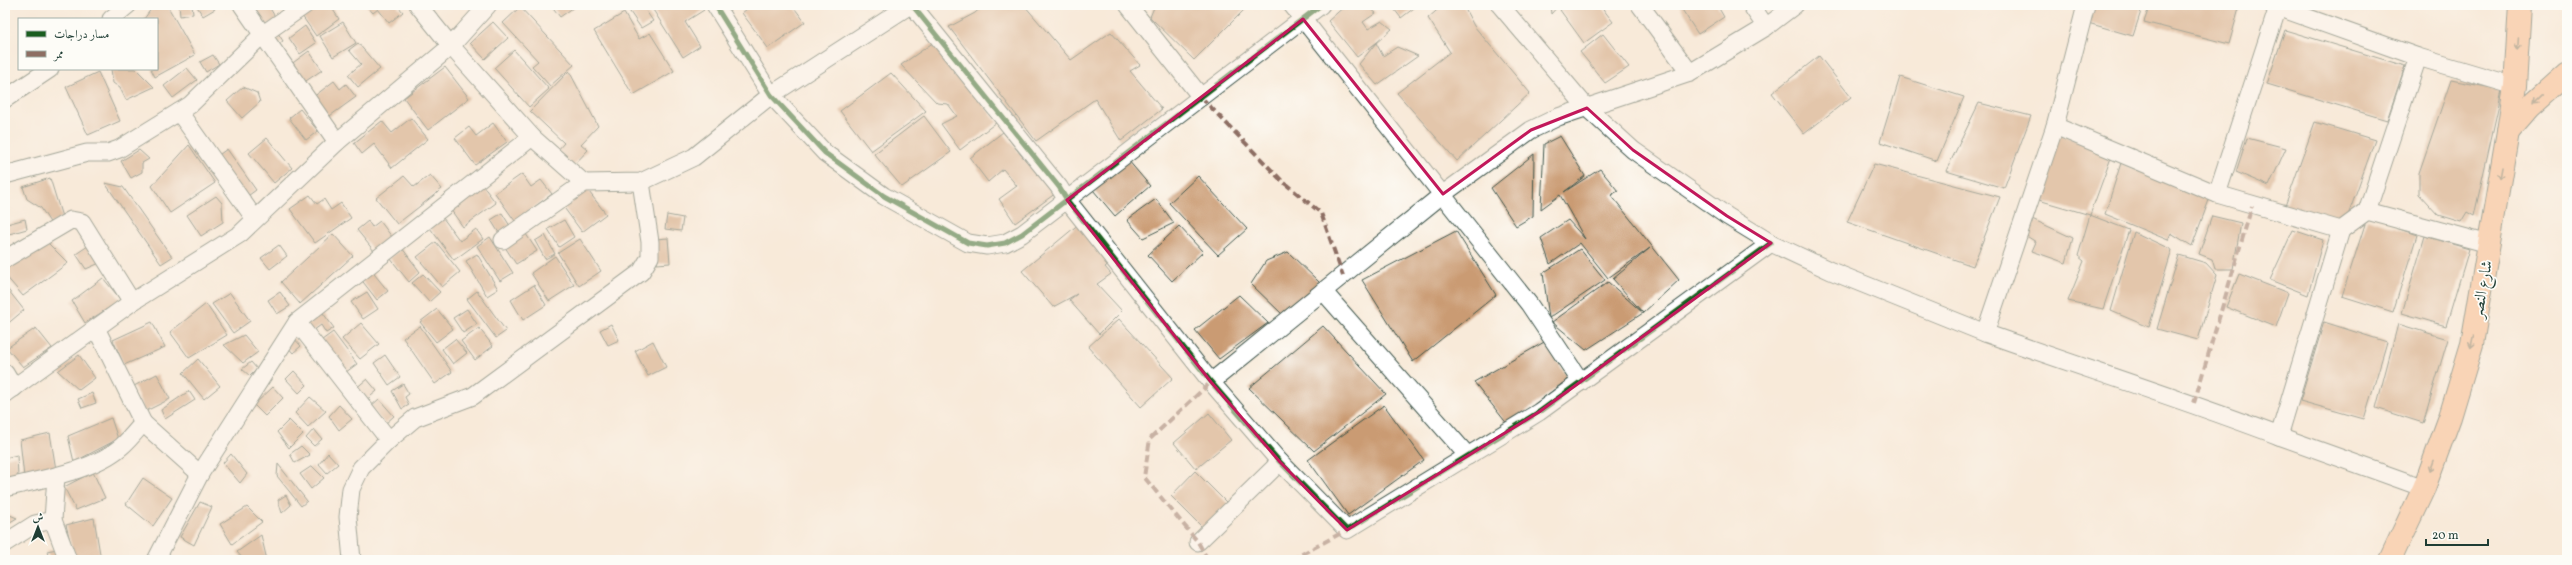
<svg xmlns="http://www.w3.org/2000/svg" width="2572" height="565" font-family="Vollkorn,Amiri,serif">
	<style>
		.building { fill: #ca9b73 }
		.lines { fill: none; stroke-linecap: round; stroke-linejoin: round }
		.minor-casing { stroke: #40574d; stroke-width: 19 }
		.primary-casing { stroke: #40574d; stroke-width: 24 }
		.minor { stroke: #fff; stroke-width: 17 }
		.primary { stroke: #fbbb8d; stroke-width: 22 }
		.quiet { stroke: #8d6e63; stroke-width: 4; stroke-dasharray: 8 4; stroke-linecap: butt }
		.cycleway-casing { stroke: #fdfcf7; stroke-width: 8 }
		.cycleway { stroke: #1b5e20; stroke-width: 5 }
		.oneway { stroke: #82765c }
		.marked { fill: none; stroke: #c2185b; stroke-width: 3; stroke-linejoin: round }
		.labels { text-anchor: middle; stroke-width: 3.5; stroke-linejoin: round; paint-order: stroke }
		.street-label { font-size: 16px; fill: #1f3d34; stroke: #fdfcf7 }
	</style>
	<rect width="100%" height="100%" fill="#fdfcf7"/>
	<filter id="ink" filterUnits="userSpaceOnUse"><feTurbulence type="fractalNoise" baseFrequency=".025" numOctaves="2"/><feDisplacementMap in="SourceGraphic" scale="8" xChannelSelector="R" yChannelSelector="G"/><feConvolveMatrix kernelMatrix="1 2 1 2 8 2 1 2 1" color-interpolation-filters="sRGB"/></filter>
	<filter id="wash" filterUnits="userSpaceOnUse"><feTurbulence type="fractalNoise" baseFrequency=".012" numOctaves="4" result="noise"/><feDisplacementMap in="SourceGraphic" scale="16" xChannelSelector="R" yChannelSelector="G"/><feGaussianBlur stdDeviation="0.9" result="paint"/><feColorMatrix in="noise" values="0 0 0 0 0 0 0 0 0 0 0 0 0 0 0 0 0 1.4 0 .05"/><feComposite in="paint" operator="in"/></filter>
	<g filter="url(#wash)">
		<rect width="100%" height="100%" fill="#f8ead9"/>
		<g id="blocks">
			<g class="building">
				<path d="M154,5H167L195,55L155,77L151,69H157V19H144Z"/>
				<path d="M179,5H192L193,14L180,16Z"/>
				<path d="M196,5H212L215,9L203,16Z"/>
				<path d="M253,5H268L277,20L263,28L250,7Z"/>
				<path d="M311,5H330L339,19L316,36L300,13Z"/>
				<path d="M366,5H397L403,12L389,23L378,9L373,13Z"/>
				<path d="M551,5H577L560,17Z"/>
				<path d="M635,5H642L653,21L641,28L628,9Z"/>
				<path d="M650,5H700L704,10L685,22L700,46L683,57Z"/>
				<path d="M752,5H792L805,22L768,48L742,13Z"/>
				<path d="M984,5H1024L1071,60L1111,32L1140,65L1130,71L1162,109L1121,141L1095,99L1036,141L949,27L975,13Z"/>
				<path d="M1155,5H1249L1194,60L1150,17Z"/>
				<path d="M1346,5H1366L1376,13L1363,22L1368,29L1382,21L1392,29L1376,43L1383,56L1397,47L1418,56L1377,85L1359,64L1376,43L1357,57L1328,21Z"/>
				<path d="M1391,5H1418L1401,18Z"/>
				<path d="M1443,5H1463L1474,26L1530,93L1457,161L1397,93L1450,52L1428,18Z"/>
				<path d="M1550,5H1559L1551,14Z"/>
				<path d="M1566,5H1600L1613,22L1584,43L1560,10Z"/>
				<path d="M1679,5H1717L1724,17L1698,34Z"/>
				<path d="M2093,5H2143L2133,36L2088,23Z"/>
				<path d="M2150,5H2240L2229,44L2144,22Z"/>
				<path d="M520,7L574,65L550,86L532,66L538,61L503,23Z"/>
				<path d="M624,13L639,39L650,33L674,71L633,95L594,31Z"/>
				<path d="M343,22L356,43L333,57L320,36Z"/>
				<path d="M493,22L508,38L485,59L470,43Z"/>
				<path d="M305,26L316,43L300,54L289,38Z"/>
				<path d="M276,30L283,41L274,48L266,37Z"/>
				<path d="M2285,30L2405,66L2387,120L2267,84Z"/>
				<path d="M1603,34L1629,67L1605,83L1580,52Z"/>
				<path d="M934,42L997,122L960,150L941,124L957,116L948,104L937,103L901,65Z"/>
				<path d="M358,43L380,69L358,87L348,75L361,64L349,50Z"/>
				<path d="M514,50L549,89L529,107L494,68Z"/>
				<path d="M309,51L322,70L303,83L290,65Z"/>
				<path d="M213,55L219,64L206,72L200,62Z"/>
				<path d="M1819,56L1851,97L1804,134L1772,93Z"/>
				<path d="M445,67L469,98L428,130L404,98Z"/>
				<path d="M187,68L197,80L173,98L164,86Z"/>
				<path d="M111,69H136L154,87L126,100L120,88L113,83Z"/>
				<path d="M569,71L598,126L581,144L588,150L573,166L557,151L564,143L530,111Z"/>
				<path d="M98,72L120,121L88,135L66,87Z"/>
				<path d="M891,73L926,111L871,151L840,111Z"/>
				<path d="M1900,77L1964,97L1937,161L1880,142Z"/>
				<path d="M2451,80L2502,90L2474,216L2467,212L2461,222L2438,215L2419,194V173Z"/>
				<path d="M334,81L340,89L346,84L356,97L327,118L312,98Z"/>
				<path d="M243,87L257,93L260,102L242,118L227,101Z"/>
				<path d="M1979,103L2031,116L2004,188L1946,171Z"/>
				<path d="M300,109L318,131L306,140L289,118Z"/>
				<path d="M924,116L951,152L902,187L874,154Z"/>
				<path d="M411,118L428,139L392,168L374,144L362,154L354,143L382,121L392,133Z"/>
				<path d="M2315,122L2375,140L2345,224L2285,206Z"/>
				<path d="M493,123L507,142L475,165L455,138L469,127L476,136Z"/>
				<path d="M1003,132L1021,155L1056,193L1015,223L999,199L1017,186L1003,169L988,182L970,158Z"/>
				<path d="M2058,133L2112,155L2090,215L2035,199Z"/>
				<path d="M1560,136L1585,176L1564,192L1600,169L1618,191L1611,195L1679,280L1643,313L1586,350L1552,322L1608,282L1643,313L1613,279L1650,248L1608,278L1580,243L1550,264L1541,238L1568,220L1585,239L1560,195L1541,209L1544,144Z"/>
				<path d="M267,138L292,168L274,183L249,153Z"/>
				<path d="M2247,138L2286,148L2269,186L2236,172Z"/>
				<path d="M189,145L215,183L170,213L152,186Z"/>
				<path d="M227,149L256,190L245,198L216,157Z"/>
				<path d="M139,150L149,159L142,163V172L131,178L121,161Z"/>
				<path d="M1534,154L1533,216L1516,226L1491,188Z"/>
				<path d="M1128,160L1150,186L1115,216L1093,190Z"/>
				<path d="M2121,163L2209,200L2192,246L2171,233L2168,240L2105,214Z"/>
				<path d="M1874,164L2000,197L1973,266L1847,222Z"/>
				<path d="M522,174L531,187L541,180L552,194L515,221L495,193Z"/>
				<path d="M430,175L442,189L397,224L376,198L404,176L414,187Z"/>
				<path d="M1198,176L1247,229L1218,255L1169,203Z"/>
				<path d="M50,178L62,217L51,224L41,208L27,199L23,187Z"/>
				<path d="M105,183L123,187L172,257L161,264Z"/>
				<path d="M483,186L496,203L463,227L451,210Z"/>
				<path d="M586,188L606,214L582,232L562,205Z"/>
				<path d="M310,195L317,204L324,199L331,210L341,203L351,218L315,243L290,209Z"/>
				<path d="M216,196L222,203L223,222L201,236L187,215Z"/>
				<path d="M1156,199L1174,223L1143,238L1127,220Z"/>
				<path d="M502,213L510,226L499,233L491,220Z"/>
				<path d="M667,215L683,218L681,231L665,229Z"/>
				<path d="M2090,215L2129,230L2103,309L2068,301L2084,261L2078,256Z"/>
				<path d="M2212,216L2241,223L2233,269H2215L2212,259L2199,254Z"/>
				<path d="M443,218L460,241L476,229L483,239L454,260L430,228Z"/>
				<path d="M2367,218L2417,235L2393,312L2342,296Z"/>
				<path d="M25,219L27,229L9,234L7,224Z"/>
				<path d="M2032,219L2073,238L2066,263L2032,251L2036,242L2025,235Z"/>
				<path d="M564,220L574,237L559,247L548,229Z"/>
				<path d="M368,221L372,227L380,221L392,237L374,251L357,230Z"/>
				<path d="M1080,223L1112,261L1105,267L1111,274L1097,284L1122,311L1099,334L1069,300L1077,294L1053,307L1022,271Z"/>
				<path d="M1179,226L1203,252L1172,281L1148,255Z"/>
				<path d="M2293,230L2323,240L2308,295L2270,280Z"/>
				<path d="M524,231L537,251L516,264L503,244Z"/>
				<path d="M1456,231L1496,295L1413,362L1362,280Z"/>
				<path d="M2134,232L2172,250L2149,327L2111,311Z"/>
				<path d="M333,234L353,256L300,304L281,282Z"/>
				<path d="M545,235L555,254L545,259L535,241Z"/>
				<path d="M2425,236L2469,249L2446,326L2402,313Z"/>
				<path d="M490,237L513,273L500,281L477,246Z"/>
				<path d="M668,238L670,263L657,264L656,239Z"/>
				<path d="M580,239L601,271L579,286L558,253Z"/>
				<path d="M46,241L68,263L23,296L5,275V270Z"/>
				<path d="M436,242L460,272L442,287L417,257Z"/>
				<path d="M279,245L287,256L270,269L261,258Z"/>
				<path d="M88,246L102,262L86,269L76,254Z"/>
				<path d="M402,248L420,272L409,282L390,258Z"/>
				<path d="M1580,249L1605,280L1549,318L1543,273Z"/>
				<path d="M1288,252L1320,283L1283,315L1251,284L1266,261Z"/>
				<path d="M477,254L498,289L487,296L466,261Z"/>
				<path d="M2179,255L2206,263L2217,275L2198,340L2157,329Z"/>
				<path d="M555,256L574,285L549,301L531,273Z"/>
				<path d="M370,269L388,291L377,300L360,278Z"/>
				<path d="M423,274L440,292L429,302L412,283Z"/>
				<path d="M2239,274L2288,293L2276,327L2226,307Z"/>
				<path d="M103,278L121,300L85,323L72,301Z"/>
				<path d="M534,285L546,305L523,320L511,300Z"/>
				<path d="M5,286L24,310L5,326Z"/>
				<path d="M477,291L506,331L496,338L467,299Z"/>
				<path d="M280,292L290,306L277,314L268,300Z"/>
				<path d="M367,292L378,309L363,319L351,302Z"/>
				<path d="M230,293L250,321L233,333L212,304Z"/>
				<path d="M1239,295L1268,323L1219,359L1195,330Z"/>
				<path d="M206,304L227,335L189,358L170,332Z"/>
				<path d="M320,309L334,328L326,333L321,325L310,333L302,323Z"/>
				<path d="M437,309L453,329L436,342L420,322Z"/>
				<path d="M467,309L477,324L463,333L453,318Z"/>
				<path d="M1119,319L1173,378L1141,407L1088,347Z"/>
				<path d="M152,322L165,347L124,365L113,340Z"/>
				<path d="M2324,322L2387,342L2364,419L2300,401Z"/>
				<path d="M361,323L379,344L360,359L342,339Z"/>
				<path d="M611,324L619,340L608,345L600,330Z"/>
				<path d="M2398,324L2448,339L2423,423L2376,408Z"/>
				<path d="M420,326L452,372L435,384L403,338Z"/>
				<path d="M1323,326L1386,394L1314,451L1249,388Z"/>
				<path d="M36,328L52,348L23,367L7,348Z"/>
				<path d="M479,328L493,346L475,360L461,341Z"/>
				<path d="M333,332L357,364L342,375L318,343Z"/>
				<path d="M244,335L258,352L243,363L224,345Z"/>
				<path d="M293,337L301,346L293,353L286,345Z"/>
				<path d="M455,339L467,353L453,364L442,349Z"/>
				<path d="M653,341L666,367L648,376L635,351Z"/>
				<path d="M1546,341L1568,379L1508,425L1474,382Z"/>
				<path d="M79,355L95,378L79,390L58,371Z"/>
				<path d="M385,355L400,377L389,385L374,363Z"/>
				<path d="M198,359L220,386L204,399L183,373Z"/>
				<path d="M251,362L257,369L250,376L242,369Z"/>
				<path d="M294,371L307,385L299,393L286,379Z"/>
				<path d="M157,374L170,399L144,412L134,386Z"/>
				<path d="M367,379L377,391L365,401L355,389Z"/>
				<path d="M403,384L409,394L405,397L409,405L402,409L392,391Z"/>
				<path d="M273,387L283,398L265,416L254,405Z"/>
				<path d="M189,391L195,400L165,419L161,410Z"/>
				<path d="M92,393L96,403L82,408L78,399Z"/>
				<path d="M310,397L326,411L308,427L295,413Z"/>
				<path d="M379,399L394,416L385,424L370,407Z"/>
				<path d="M339,405L352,419L339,430L329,416Z"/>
				<path d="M1384,405L1424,460L1348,515L1308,460Z"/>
				<path d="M1209,413L1231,440L1196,469L1174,443Z"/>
				<path d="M111,418L118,439L74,462L68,436Z"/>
				<path d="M289,420L303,434L289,448L277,432Z"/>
				<path d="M314,429L322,439L314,446L306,438Z"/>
				<path d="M50,433L56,470L24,477L20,440Z"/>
				<path d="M301,446L310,455L295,463L290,454Z"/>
				<path d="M328,453L338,464L327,473L319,464Z"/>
				<path d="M231,454L247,474L240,483L223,463Z"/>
				<path d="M17,455L18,477L5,479V458Z"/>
				<path d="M278,464L307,501L301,506L277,476Z"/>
				<path d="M312,466L324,478L311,489L300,474Z"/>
				<path d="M1195,471L1228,504L1203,528L1171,496Z"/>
				<path d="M93,472L105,498L76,510L64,487Z"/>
				<path d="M143,478L172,498L153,526L126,504Z"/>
				<path d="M286,495L291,505L282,513L278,500Z"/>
				<path d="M200,502L212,507L194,545L180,537Z"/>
				<path d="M247,507L262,522L232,544L220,524Z"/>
				<path d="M5,513L17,518L5,525Z"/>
				<path d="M94,518L101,560H75L66,525Z"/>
				<path d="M261,535L266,556L261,560H244L237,552Z"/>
				<path d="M57,549L61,560H49L47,551Z"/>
			</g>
		</g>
	</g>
	<g filter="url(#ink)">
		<use href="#blocks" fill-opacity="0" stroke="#40574d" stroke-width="1"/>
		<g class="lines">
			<defs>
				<g id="minor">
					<path d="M242,5L337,142"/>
					<path d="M418,5L451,46L532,137L584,183"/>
					<path d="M715,5L771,95L825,153L884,196L968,243L987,246L1005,243L1022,234L1321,5"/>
					<path d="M912,5L1059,187L1067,200L1211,382L1280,462L1347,530L1539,412L1771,243"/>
					<path d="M1128,5L1201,97"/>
					<path d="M1292,5L1529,304L1581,382"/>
					<path d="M1500,5L1587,108L1633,150L1727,216L1771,243L1831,271L1985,333"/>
					<path d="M1640,5L1690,73"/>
					<path d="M1751,5L1766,27L1795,5"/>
					<path d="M2086,5L2055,126L2217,194L2341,230L2367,211L2489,244"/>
					<path d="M2272,5L2418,57L2515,86"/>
					<path d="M111,19L128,5"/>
					<path d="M5,99L50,69"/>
					<path d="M179,112L255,219"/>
					<path d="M2055,126L1985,333C2083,368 2182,399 2279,436L2341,230"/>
					<path d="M5,175L87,153H108L119,149L190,105L262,35L305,5"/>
					<path d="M2217,194L2278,7"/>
					<path d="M2367,211L2418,57"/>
					<path d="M503,240L584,183L641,182L694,157L771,95L910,5"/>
					<path d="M5,259L71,220L82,222L132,302"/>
					<path d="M1323,291L1468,456"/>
					<path d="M297,322L389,440"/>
					<path d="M96,328L143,423L200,474L297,322L532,137"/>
					<path d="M5,373L14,388"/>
					<path d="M1211,382L1443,194L1531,130L1558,117L1690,73L1766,27"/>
					<path d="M5,394L132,302L240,234L337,142L451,46L488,5"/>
					<path d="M2279,436L2424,488"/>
					<path d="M56,476L53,520L68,560"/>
					<path d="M5,488C41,479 94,471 122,446C130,439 136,431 143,423"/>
					<path d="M1198,542L1280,462"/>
					<path d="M5,543L35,524L53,520"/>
					<path d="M156,560L200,474"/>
					<path d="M352,560L348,517L351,489L361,468L389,440L415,418L473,396L641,272L650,257V242L641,182"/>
				</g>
				<g id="primary">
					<path d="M2508,131L2529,107L2567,73"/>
					<path d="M2390,560L2424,488L2450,417L2472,344L2508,131L2515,86L2520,5"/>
				</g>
			</defs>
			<use href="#minor" class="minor-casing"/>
			<use href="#primary" class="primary-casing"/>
			<use href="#minor" class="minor"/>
			<use href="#primary" class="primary"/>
			<g class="quiet">
				<path d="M1201,97L1282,181L1321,213L1343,276"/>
				<path d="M2194,403L2252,206"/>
				<path d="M1208,560L1198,542L1144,477L1150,439L1211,382"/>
				<path d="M1291,560L1347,530"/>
			</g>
			<defs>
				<g id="cycleway">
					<path d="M715,5L771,95L825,153L884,196L968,243L987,246L1005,243L1022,234L1321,5"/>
					<path d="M912,5L1059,187L1067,200L1211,382L1280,462L1347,530L1539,412L1771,243"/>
				</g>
			</defs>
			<use href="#cycleway" class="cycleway-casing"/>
			<use href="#cycleway" class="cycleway"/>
		</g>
		<defs><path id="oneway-shaft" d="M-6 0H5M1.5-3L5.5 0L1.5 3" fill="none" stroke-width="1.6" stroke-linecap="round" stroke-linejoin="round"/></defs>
		<g class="oneway">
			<use href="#oneway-shaft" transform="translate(2518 44) rotate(94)"/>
			<use href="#oneway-shaft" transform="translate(2538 99) rotate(136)"/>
			<use href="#oneway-shaft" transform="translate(2501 173) rotate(100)"/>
			<use href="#oneway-shaft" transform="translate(2472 342) rotate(102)"/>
			<use href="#oneway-shaft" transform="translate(2432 466) rotate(110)"/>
		</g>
	</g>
	<path d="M0 0H2572V565H0ZM1303,19L1443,194L1531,130L1587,108L1633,150L1727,216L1771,243L1539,412L1347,530L1280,462L1211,382L1067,200Z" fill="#f8ead9" fill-opacity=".55" fill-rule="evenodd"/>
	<path class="marked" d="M1303,19L1443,194L1531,130L1587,108L1633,150L1727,216L1771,243L1539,412L1347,530L1280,462L1211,382L1067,200Z"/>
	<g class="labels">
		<g class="street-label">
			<text transform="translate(2481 289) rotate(-80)" y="6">شارع النصر</text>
		</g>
	</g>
	<rect width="2572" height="565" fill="none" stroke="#fdfcf7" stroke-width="20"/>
	<rect x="18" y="18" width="140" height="52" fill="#fdfcf7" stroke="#a4b0a9"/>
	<rect x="26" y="31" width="20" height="6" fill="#1b5e20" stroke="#a4b0a9"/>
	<text x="54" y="38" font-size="12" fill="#1f3d34">مسار دراجات</text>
	<rect x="26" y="51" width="20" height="6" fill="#8d6e63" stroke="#a4b0a9"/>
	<text x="54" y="58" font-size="12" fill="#1f3d34">ممر</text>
	<g transform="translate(38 527)" stroke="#fdfcf7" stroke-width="3" paint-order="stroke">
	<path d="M0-3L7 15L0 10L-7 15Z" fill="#1f3d34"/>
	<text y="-6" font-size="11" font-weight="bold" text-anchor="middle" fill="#1f3d34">ش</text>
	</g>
	<path d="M2426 539v6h62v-6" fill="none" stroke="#1f3d34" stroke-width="2"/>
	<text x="2432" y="539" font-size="12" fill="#1f3d34" stroke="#fdfcf7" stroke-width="3" paint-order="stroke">20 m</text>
</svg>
